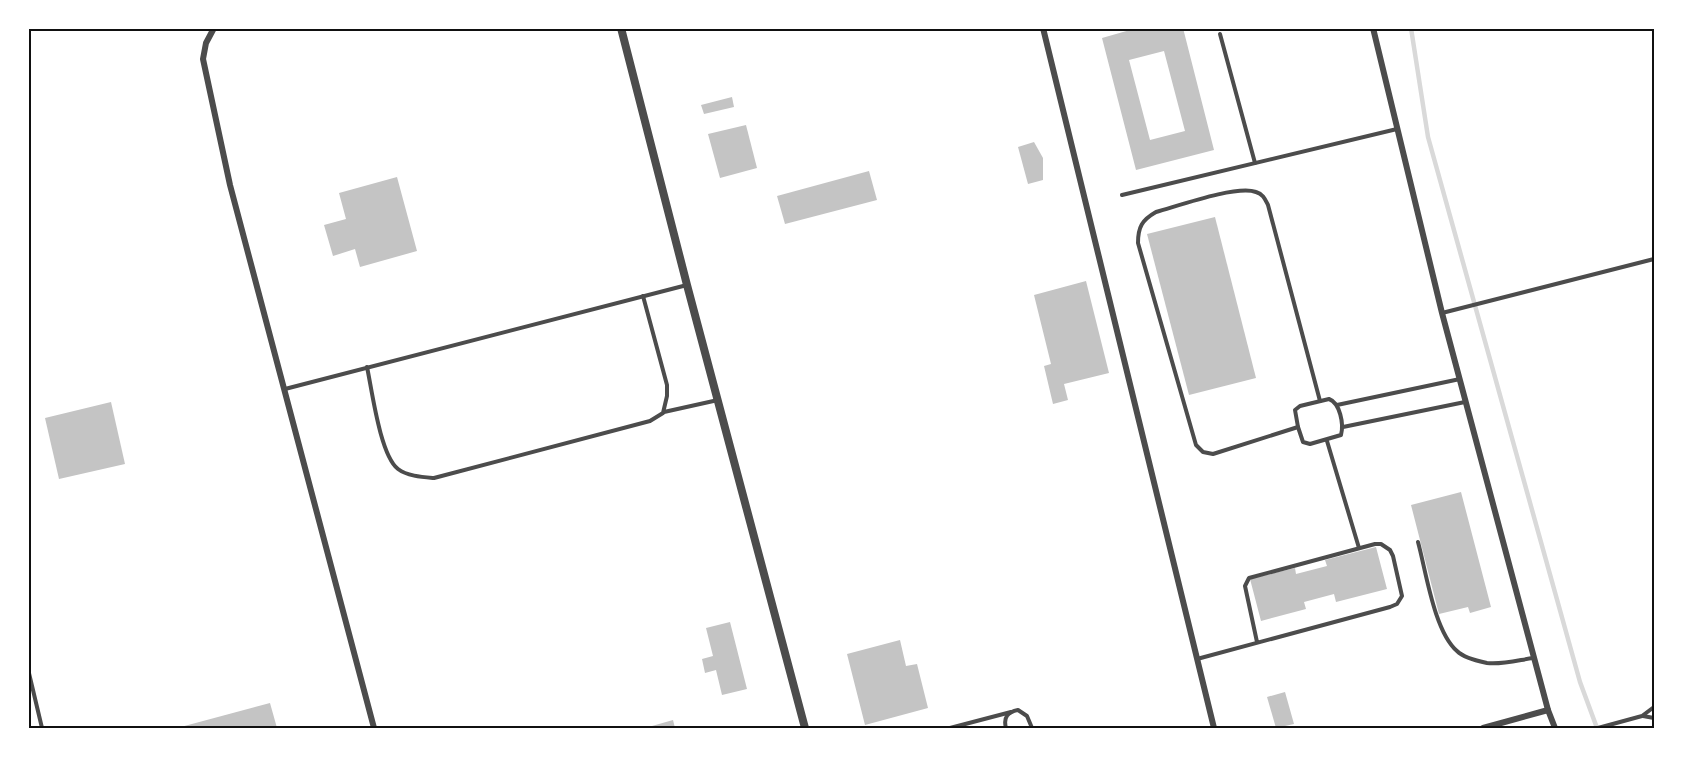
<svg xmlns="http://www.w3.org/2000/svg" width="1683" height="757" font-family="Commissioner,sans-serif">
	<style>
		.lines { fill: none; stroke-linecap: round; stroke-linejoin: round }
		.stream { stroke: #d9d9d9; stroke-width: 4.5 }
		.building { fill: #c4c4c4; fill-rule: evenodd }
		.service { stroke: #4c4c4c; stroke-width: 4 }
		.minor { stroke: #4c4c4c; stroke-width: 6 }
		.tertiary { stroke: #4c4c4c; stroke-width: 8 }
		.neatline { fill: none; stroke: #111; stroke-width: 2 }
	</style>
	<rect width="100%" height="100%" fill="#fff"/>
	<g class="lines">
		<path class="stream" d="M1411,28L1428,137L1580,682L1597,728"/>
	</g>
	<g class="building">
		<path d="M1137,28H1183L1214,150L1136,170L1102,38ZM1164,51L1185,131L1150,140L1129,60Z"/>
		<path d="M732,97L734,107L704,114L701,105Z"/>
		<path d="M746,125L757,168L720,178L708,134Z"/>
		<path d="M1034,142L1043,158V180L1028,184L1018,147Z"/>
		<path d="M869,171L877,200L785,224L777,196Z"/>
		<path d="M397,177L417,251L360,267L355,249L333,256L324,225L346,219L339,193Z"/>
		<path d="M1215,217L1256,378L1189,395L1147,234Z"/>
		<path d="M1086,281L1109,373L1064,384L1068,400L1053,404L1044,366L1051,364L1034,295Z"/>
		<path d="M111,402L125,464L59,479L45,418Z"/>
		<path d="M1461,492L1491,607L1470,613L1468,607L1439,614L1411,505Z"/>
		<path d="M1376,547L1387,589L1336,602L1334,594L1304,602L1306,609L1261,621L1250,579L1295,568L1296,574L1327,566L1325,560Z"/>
		<path d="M730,622L747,689L722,695L716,670L705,673L702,659L713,656L706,628Z"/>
		<path d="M900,640L906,666L917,664L928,708L865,725L847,654Z"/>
		<path d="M1285,692L1294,724L1276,728L1267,697Z"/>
		<path d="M270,703L277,728H177Z"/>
		<path d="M673,720L675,728H645Z"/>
	</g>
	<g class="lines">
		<g class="service">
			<path d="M1220,34L1255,163"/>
			<path d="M1122,195L1397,129"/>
			<path d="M1442,313L1654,259"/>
			<path d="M367,367C372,390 380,455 398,469C407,476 422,477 434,478L650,421L663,413L667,396V385L643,296"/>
			<path d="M285,389L687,285"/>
			<path d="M1329,399C1340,403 1344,424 1341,435L1310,444L1303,442L1298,427L1295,410L1300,406Z"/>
			<path d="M1337,405L1460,379"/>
			<path d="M664,412L718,400"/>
			<path d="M1298,427L1213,454L1203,452L1196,445L1138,243C1138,227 1142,220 1156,212C1178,206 1236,185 1256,192C1263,194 1265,199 1268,205L1320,401"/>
			<path d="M1343,427L1465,402"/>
			<path d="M1327,441L1359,548"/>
			<path d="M1418,542C1426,571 1434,631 1457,651C1464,658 1477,661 1487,663C1501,665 1519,660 1533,658"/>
			<path d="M1197,659L1390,607L1397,604L1402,596L1393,556L1390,550L1381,544H1375L1249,578L1245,586L1257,642"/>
			<path d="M28,669L42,728"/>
			<path d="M1643,716L1654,718"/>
			<path d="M950,728L1011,712"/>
			<path d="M1006,728C1003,717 1008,712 1018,710L1027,716L1032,728"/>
			<path d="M1598,728L1642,716L1654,707"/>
		</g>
		<g class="minor">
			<path d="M214,28L206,43L203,59L230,185L374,728"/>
			<path d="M1043,28L1214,728"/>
			<path d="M1373,28L1442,313L1548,710L1555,728"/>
			<path d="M1483,728L1548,710"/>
		</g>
		<path class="tertiary" d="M621,28L687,285L805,728"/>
	</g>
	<rect width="1683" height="757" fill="none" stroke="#ffffff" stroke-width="60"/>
	<rect x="30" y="30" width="1623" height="697" class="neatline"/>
</svg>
